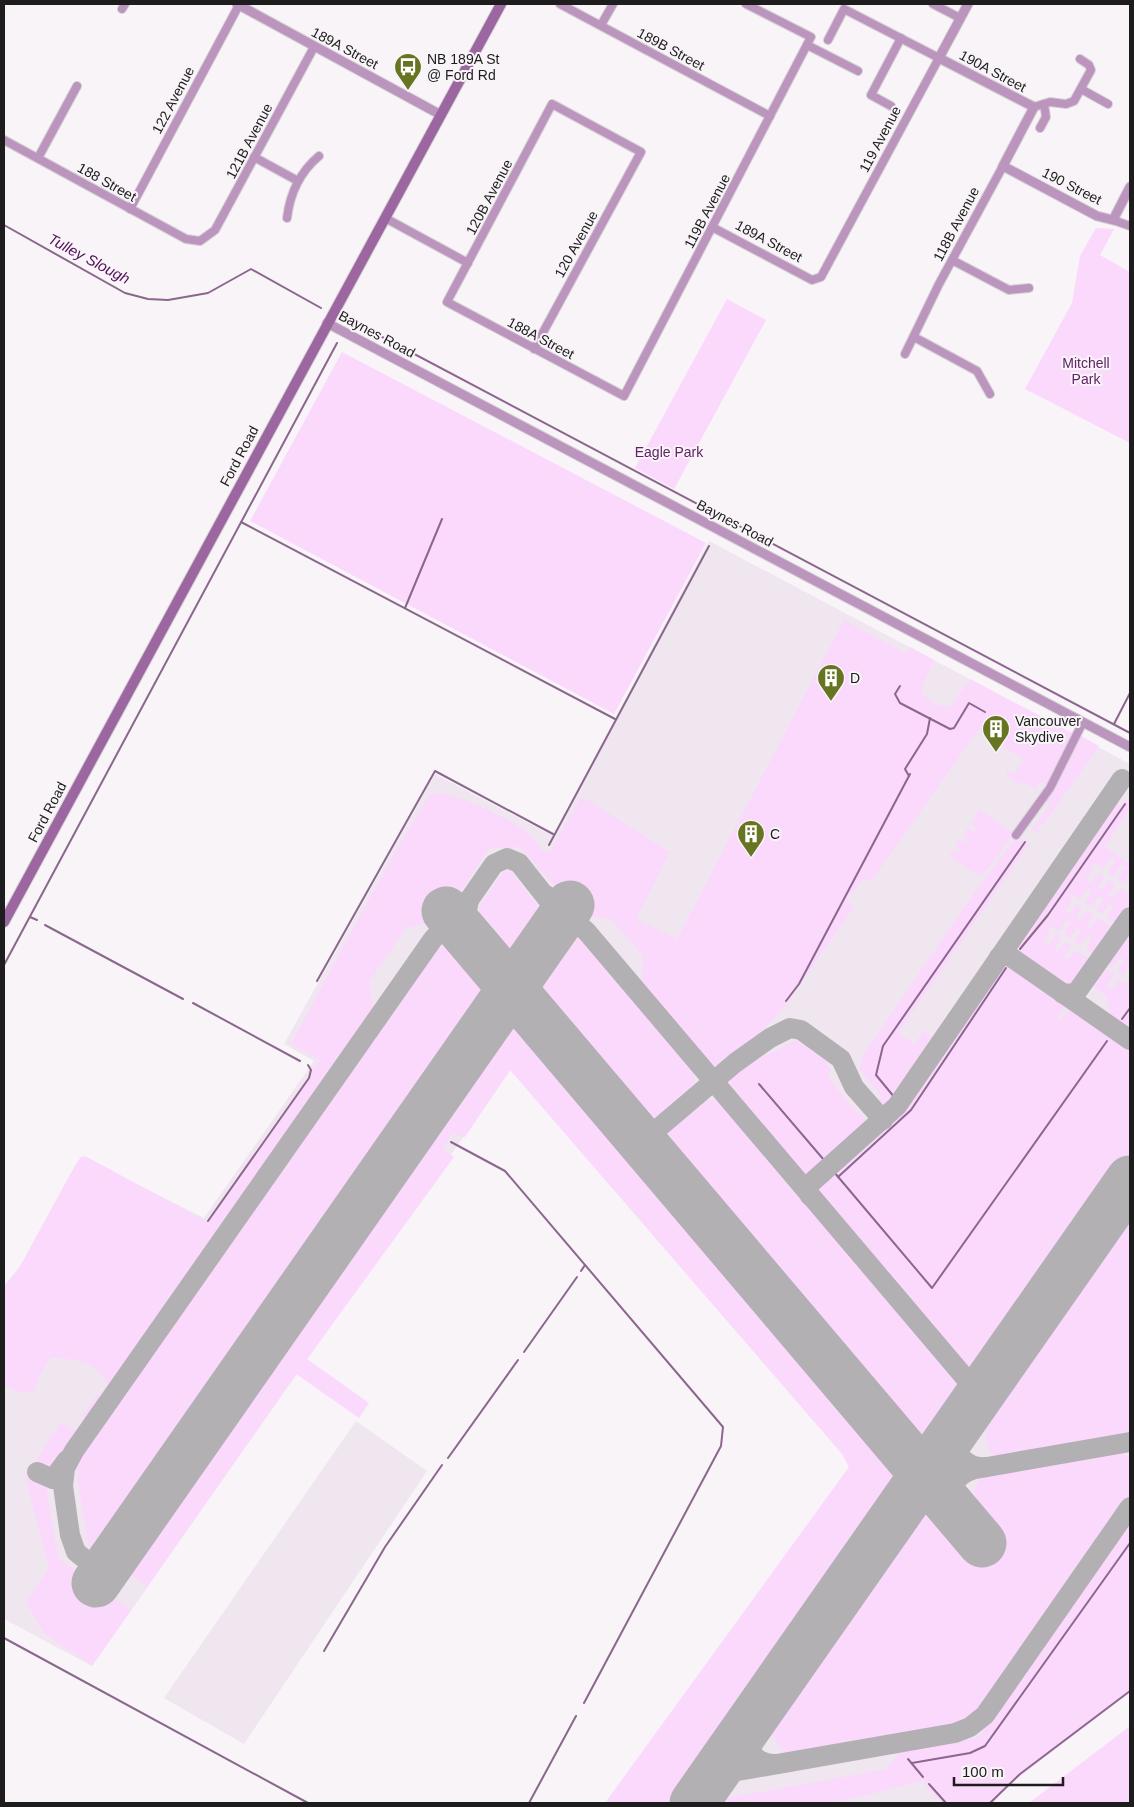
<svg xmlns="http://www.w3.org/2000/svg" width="1134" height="1807" font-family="Arial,sans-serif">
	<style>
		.built { fill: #efe6f0 }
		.green { fill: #fbd9fd }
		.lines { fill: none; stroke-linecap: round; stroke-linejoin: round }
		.stream { stroke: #8b668d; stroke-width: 2 }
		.taxiway { stroke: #b3b0b3; stroke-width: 20 }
		.runway { stroke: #b3b0b3; stroke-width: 49 }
		.minor-casing { stroke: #d5d2d5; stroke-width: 10 }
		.tertiary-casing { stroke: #d5d2d5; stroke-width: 11 }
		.secondary-casing { stroke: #d5d2d5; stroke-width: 12 }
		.minor { stroke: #bb95bd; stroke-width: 8 }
		.tertiary { stroke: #bb95bd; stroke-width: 9 }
		.secondary { stroke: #9c66a0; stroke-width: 10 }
		.labels { text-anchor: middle; stroke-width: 4; stroke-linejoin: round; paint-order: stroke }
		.street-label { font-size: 14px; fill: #1e1d1e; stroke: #f8f4f8 }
		.poi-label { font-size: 14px; fill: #1e1d1e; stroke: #f8f4f8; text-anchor: start }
		.park-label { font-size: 14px; fill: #612266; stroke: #f8f4f8 }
		.water-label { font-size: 15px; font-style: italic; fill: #501055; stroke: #f8f4f8 }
	</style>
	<rect width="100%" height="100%" fill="#f8f4f8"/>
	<g class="built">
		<path d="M709,541L1130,764V1692L1008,1785L993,1803H606L852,1463L511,1069L92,1666L4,1619V1288L20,1268L81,1156L204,1218L314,1061L284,1044L435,774L553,836Z"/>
		<path d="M356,1421L427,1471L244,1744L164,1698Z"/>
	</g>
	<g class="green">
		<path d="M1096,228L1114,229L1100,255L1130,272V443L1025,389L1072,303L1080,256Z"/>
		<path d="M727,299L766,320L674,489L635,468Z"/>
		<path d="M342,352L706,543L614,714L250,521Z"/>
		<path d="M844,620L907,654L910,647L934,660L921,691C927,701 940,708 951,706L970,679L1074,734L1047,785L1041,781L1035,789L1024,782L1018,784L1005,774L1008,771L1014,774L1024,760L978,730L871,882L864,878L852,894L849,893L846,898L854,907L785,1006L755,1039L732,1060L719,1065L706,1066L641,988L643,956L611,919L579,916L583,909L562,895L520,847L490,848L455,899L434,916L438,921L406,928L369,982L374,1013L114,1385L107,1384C95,1360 75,1360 51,1357L39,1376L35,1391L19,1392L4,1385V1286L19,1268L77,1162L84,1156L87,1157L207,1222L320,1060L291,1044L392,857L430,794C450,788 510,819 527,832C534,837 537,848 546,852L551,850L579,800L585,798L670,852L636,919L677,939Z"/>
		<path d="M1081,736L1099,746L1043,825H1038L1039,833L1032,829L1051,804H1047L1046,800Z"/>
		<path d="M1122,798L1130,803V808L1105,847L1130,864V874L1123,883L1118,878L1125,868L1121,865L1114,876L1108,873L1115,860L1110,858L1103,868L1094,863L1092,867L1093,870L1086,880L1091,883L1100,873L1104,877L1098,887L1102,890L1109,880L1115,885L1108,895L1112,898L1121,888L1130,894V907L1116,925L1107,917L1114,906L1110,904L1102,914L1097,911L1103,899L1099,896L1091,907L1085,902L1092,892L1088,889L1080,899L1072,894L1070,898L1072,901L1065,912L1069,914L1075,905L1078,904L1082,908L1076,918L1079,921L1088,911L1093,916L1087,926L1090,929L1098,918L1114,929L1095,955L1086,949L1092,938L1088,935L1081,945L1075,941L1081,930L1077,928L1070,938L1064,933L1071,923L1067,920L1059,931L1051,926L1048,929L1050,932L1043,942L1048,945L1056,935L1061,939L1054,950L1058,952L1065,942L1071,945L1064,957L1068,960L1076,950L1091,960L1070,989L1018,953L1015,948L1117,803L1121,806L1124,802Z"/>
		<path d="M980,810L1014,834L986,871L979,876L949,856L954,849L959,853L961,850L955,846L960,839L966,843L968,840L963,835L968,828L974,832L976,829L971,823Z"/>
		<path d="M1017,836L1029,844L898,1033L915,1044L923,1031L937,1040L894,1103L890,1108L878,1101L882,1097L880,1094L859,1069L863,1055L974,893Z"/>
		<path d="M510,871L537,904L539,930L511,969L480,932L479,906L503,872Z"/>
		<path d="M565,936H584L695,1067L694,1091L660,1119L638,1117L528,988Z"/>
		<path d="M1124,936L1130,941V965L1123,975L1117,971L1124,960L1120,957L1112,968L1105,963Z"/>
		<path d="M456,942L497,990L102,1553L89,1550L77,1476L83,1446L436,943Z"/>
		<path d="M1004,964L1066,1005L1057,1018L1060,1021L1070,1008L1130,1050V1152L977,1370L963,1369L814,1192L819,1181L896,1114L948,1037L952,1039Z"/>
		<path d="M1102,967L1114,975L1107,987L1111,990L1119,980L1127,984L1130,975V1032L1110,1018L1106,996L1090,984Z"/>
		<path d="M513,1009L900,1466L902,1478L674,1803H605L849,1467L842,1454L510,1070L465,1137L452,1133L443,1149L454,1157L307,1359L369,1403L359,1418L296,1374L147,1587L122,1568Z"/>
		<path d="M797,1041L821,1054L831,1070L828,1078L858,1113L862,1114L870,1126L816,1173L803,1178L729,1092C731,1056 755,1061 780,1049C787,1046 788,1041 797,1041Z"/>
		<path d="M701,1100L724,1101L956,1375L959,1397L925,1445H915L666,1151L668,1127Z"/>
		<path d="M1130,1209V1433L995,1457L989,1450L983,1419Z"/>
		<path d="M97,1394L104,1400L88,1421L81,1418Z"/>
		<path d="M60,1423L77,1431L79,1436L55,1470L36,1460Z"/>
		<path d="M1120,1452L1130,1458V1493L980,1708L954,1725L786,1755L767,1727L928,1498L973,1551L992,1535L968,1508L980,1476Z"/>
		<path d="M25,1477L46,1487L58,1558L131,1610L92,1666L44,1633L26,1602L49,1568Z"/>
		<path d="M1130,1520V1692L1008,1785L993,1803H942L922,1781L835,1803H714L716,1800L887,1769L901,1750L979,1737Z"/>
		<path d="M1130,1726V1803H1029Z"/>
	</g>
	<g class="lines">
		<g class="stream">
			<path d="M4,225L125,293L148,299L168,300L208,293L251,269L321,308"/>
			<path d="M348,324L350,320L1130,733"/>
			<path d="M241,522L615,719"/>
			<path d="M405,608L442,519"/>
			<path d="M900,686L895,694L900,703L950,729L954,728L969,703L985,712"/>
			<path d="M1114,724L1130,693"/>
			<path d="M909,776L905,769L927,734L930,718"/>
			<path d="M549,845L709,546"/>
			<path d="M30,917L37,920"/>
			<path d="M45,925L183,999"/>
			<path d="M1020,949L1048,915L1125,804"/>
			<path d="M4,965L337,343"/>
			<path d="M317,981L435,771L553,834"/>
			<path d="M786,1001L799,984L910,774"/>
			<path d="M193,1003L300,1061"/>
			<path d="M1122,1019L1130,1008"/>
			<path d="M759,1084L824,1160"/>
			<path d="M895,1098L876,1075L883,1046L1025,842"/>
			<path d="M451,1142L505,1171L723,1427L721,1446L584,1703"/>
			<path d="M834,1172L932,1288L1107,1041"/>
			<path d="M838,1177L911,1110L1006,968"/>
			<path d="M208,1221L309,1078L311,1070L308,1065"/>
			<path d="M581,1271L585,1265"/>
			<path d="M524,1352L577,1277"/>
			<path d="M448,1458L518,1360"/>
			<path d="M4,1638L308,1803"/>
			<path d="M324,1651L385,1547L442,1465"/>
			<path d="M908,1759L923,1777"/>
			<path d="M912,1763L970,1753L985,1746L1130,1543"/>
			<path d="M929,1784L946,1803"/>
			<path d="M529,1803L576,1716"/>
			<path d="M990,1803L1020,1774L1130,1691"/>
		</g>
		<g class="taxiway">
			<path d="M546,895L587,932L967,1380C971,1387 973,1395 971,1403C966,1422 945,1437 961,1457C968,1465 976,1468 986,1467"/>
			<path d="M469,900L465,920L471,941"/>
			<path d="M999,957L1008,955L1130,1040"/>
			<path d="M1063,994L1076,993L1130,917"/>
			<path d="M642,1142L735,1063L770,1038L790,1028L801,1030L841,1059L854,1087L883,1120"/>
			<path d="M810,1196L808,1188L812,1182L897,1106L1122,779"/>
			<path d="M904,1452L924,1467L948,1473"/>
			<path d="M37,1472L53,1479L67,1460"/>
			<path d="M906,1500L923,1482L941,1475L1130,1442"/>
			<path d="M958,1516C947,1498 950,1477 972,1470"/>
			<path d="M112,1560L105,1566L95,1567L76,1552L70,1535L63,1486L65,1468L74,1451L433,939L469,900L494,864L507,858L519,863L549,901L553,917L546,939"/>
			<path d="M756,1716C743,1737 746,1765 777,1764"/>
			<path d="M697,1800L716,1779L732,1772L955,1733L970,1727L985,1715L1130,1507"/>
		</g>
		<g class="runway">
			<path d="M446,911L982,1543"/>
			<path d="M96,1583L570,905"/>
			<path d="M694,1803L1130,1180"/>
		</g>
		<defs>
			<g id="minor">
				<path d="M560,4L770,116"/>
				<path d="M933,4L960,18"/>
				<path d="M122,9L125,4"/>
				<path d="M601,25L613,4"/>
				<path d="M807,45L858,71"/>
				<path d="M1081,89L1108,104"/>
				<path d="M891,106L871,95L901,38"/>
				<path d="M1034,107L1050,102L1066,104L1074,101L1091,70L1089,65L1080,59"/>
				<path d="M1040,128L1046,117L1044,104"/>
				<path d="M4,140L186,239L200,241L215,230L314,47"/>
				<path d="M254,157L298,181"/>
				<path d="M38,158L77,86"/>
				<path d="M130,209L239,5"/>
				<path d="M287,218C290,193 300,172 319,156"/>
				<path d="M387,219L468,263"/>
				<path d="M1113,220L1130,226"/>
				<path d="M712,227L812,280L821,277L939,58L844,9L828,40"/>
				<path d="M952,260L1009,290L1029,288"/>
				<path d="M914,337L977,371L990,394"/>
				<path d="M534,349L641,152L552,104L447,302L624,396L811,37L746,4"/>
				<path d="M905,354L939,284L1003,166"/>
				<path d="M1016,835L1050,788L1083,722"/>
			</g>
			<g id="tertiary">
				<path d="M237,4L441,115"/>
				<path d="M968,4L939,58L1034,107L1003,166L1097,216L1113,220L1130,187"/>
				<path d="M327,323L1130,747"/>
			</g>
			<path id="secondary" d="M4,922L501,4"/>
		</defs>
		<use href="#minor" class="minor-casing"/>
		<use href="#tertiary" class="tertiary-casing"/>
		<use href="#secondary" class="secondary-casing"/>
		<use href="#minor" class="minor"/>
		<use href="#tertiary" class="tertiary"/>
		<use href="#secondary" class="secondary"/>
	</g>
	<defs>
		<symbol id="bus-pin" viewBox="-11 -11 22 30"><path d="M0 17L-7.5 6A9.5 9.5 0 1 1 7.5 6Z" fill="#677522" stroke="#f8f4f8"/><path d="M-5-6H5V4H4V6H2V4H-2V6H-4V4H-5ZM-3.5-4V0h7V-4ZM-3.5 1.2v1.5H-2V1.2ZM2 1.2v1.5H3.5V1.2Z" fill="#fff"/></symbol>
		<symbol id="building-pin" viewBox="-11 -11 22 30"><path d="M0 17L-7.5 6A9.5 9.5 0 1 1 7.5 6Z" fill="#677522" stroke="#f8f4f8"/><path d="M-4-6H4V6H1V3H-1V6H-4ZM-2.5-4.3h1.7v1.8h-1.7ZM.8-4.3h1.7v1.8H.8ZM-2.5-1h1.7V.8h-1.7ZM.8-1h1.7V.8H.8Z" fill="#fff"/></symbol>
	</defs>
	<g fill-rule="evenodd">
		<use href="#bus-pin" x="392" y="51" width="32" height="43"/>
		<use href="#building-pin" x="815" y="662" width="32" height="43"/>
		<use href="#building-pin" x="980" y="713" width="32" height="43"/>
		<use href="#building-pin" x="735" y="818" width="32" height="43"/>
	</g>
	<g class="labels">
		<g class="street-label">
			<text transform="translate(345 48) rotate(28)" y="5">189A Street</text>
			<text transform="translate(671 49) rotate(28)" y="5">189B Street</text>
			<text transform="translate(993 71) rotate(28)" y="5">190A Street</text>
			<text transform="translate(173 100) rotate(-62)" y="5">122 Avenue</text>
			<text transform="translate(880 139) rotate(-62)" y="5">119 Avenue</text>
			<text transform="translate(249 141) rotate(-62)" y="5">121B Avenue</text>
			<text transform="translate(107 182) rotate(29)" y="5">188 Street</text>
			<text transform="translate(1072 186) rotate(27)" y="5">190 Street</text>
			<text transform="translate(489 197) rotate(-62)" y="5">120B Avenue</text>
			<text transform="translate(707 211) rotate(-62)" y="5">119B Avenue</text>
			<text transform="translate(956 224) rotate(-62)" y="5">118B Avenue</text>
			<text transform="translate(769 241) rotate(28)" y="5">189A Street</text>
			<text transform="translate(576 244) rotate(-61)" y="5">120 Avenue</text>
			<text transform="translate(377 334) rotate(28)" y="5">Baynes Road</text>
			<text transform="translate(541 338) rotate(28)" y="5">188A Street</text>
			<text transform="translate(239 456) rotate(-62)" y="5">Ford Road</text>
			<text transform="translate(735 523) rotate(28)" y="5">Baynes Road</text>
			<text transform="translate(47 812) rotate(-62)" y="5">Ford Road</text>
		</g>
		<g class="poi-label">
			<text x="427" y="64">NB 189A St<tspan x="427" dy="16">@ Ford Rd</tspan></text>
			<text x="850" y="683">D</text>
			<text x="1015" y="726">Vancouver<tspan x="1015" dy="16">Skydive</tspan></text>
			<text x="770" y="839">C</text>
		</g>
		<g class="park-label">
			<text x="1086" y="368">Mitchell<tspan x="1086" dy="16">Park</tspan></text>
			<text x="669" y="457">Eagle Park</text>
		</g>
		<g class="water-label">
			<text transform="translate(89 259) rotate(28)" y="5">Tulley Slough</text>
		</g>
	</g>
	<rect width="1134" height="1807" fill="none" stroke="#1e1d1e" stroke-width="10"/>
	<path d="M954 1777v8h109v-8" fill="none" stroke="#1e1d1e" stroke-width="2.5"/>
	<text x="962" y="1777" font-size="15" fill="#1e1d1e" stroke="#f8f4f8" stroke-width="4" paint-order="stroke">100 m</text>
</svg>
